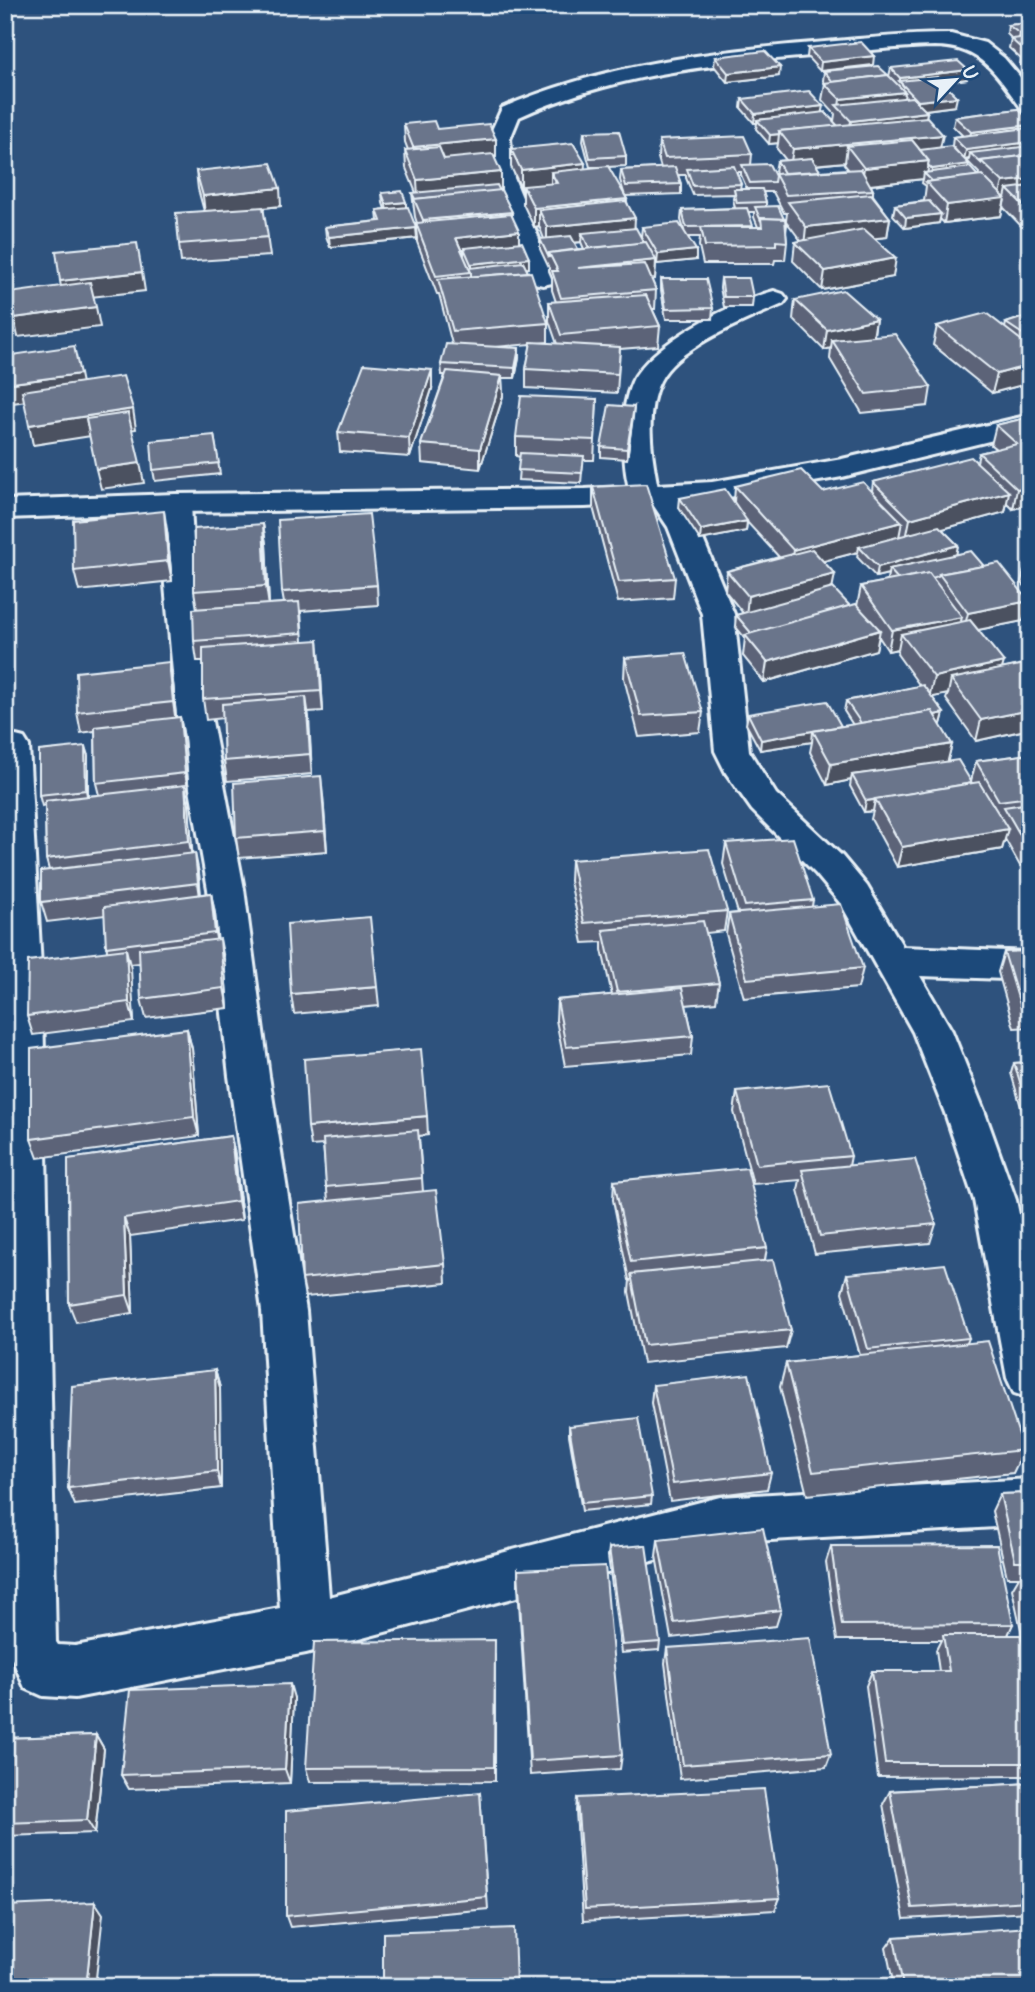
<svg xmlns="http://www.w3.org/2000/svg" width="1035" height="1992" font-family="Pangolin,sans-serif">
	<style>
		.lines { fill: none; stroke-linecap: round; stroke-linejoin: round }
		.street-casing { stroke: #e8f1f8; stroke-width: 6 }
		.secondary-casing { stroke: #e8f1f8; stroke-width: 6 }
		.street { fill: #1f4a7a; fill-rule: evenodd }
		.secondary { fill: #1f4a7a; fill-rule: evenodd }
		.wall { fill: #5c6478; stroke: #e8f1f8; stroke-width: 2; fill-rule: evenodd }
		.shaded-wall { fill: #4b5161; stroke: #e8f1f8; stroke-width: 2 }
		.building { fill: #6b748b; stroke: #e8f1f8; stroke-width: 2 }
	</style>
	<rect width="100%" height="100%" fill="#2e527d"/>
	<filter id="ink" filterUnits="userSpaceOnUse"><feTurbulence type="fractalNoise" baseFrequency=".0143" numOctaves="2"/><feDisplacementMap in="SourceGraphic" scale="14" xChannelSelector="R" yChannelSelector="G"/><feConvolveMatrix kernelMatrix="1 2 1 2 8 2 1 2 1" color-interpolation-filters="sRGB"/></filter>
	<g filter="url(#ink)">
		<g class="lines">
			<defs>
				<g id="street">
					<path d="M951,34L985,43L1004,58L1030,89V110L1022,109C996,74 982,46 934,46C893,47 852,52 811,56C711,64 612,75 519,117L510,139L514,178L555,278L552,283L543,285L534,283L531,278L492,178L488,139L502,108C601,65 706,52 813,43C859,39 905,34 951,34Z"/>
					<path d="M774,291L783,294L787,299L783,304C749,319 677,346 660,381C645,411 651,451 657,483L658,487L671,489L698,527L734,614L749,751L776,794L842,856L867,886L903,947L1030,952V980L920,976L952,1031L985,1113L1016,1200L1030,1266V1398L1014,1393L1007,1378L974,1200L945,1113L913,1032L841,904L816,874L752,810L726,773L715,751L702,614L668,527L652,503L636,502C626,488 625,467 624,450C622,428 623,402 632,382C651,343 733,302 774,291Z"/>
					<path d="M176,494L186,497L191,503L195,585L211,716L244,889L269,1076L306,1311L329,1597L720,1497L1030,1479V1525L720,1543L306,1653L75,1698L43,1696L25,1688L6,1645L5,737L12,735L24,738L29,746L43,1005L56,1642L58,1645L75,1646L280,1608L262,1311L229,1076L208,889L177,716L165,585L161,503L166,497Z"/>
				</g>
				<path id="secondary" d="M1030,415V431L842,477L712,500L585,507L176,512L5,518V500L176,494L585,489L712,482L842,459Z"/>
			</defs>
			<use href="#street" class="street-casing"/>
			<use href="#secondary" class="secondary-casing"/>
			<use href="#street" class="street"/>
			<use href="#secondary" class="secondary"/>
		</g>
		<g class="wall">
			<path d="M1030,23V74L1020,65L1021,59L1009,48L1011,39H1012L1007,34L1008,25Z"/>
			<path d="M808,48L873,65L820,71L807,57Z"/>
			<path d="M715,57L779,76L727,82L714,66Z"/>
			<path d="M891,68L967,79L942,82L955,106L925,110L927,112L926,117L940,147L978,176L979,173L968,162L969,159L964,160L952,146L953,137L963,136L953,126L955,117L1018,109L1030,226L1022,227L1003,207L1005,200L1001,216L944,223L940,219L939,223L905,228L893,215L895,205L924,201L926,186L922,183L923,179L871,185L873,190V195L890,218L887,237L874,238L893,277L822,290L793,261L795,242L801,241L786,221L787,213H784L773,192H763L766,202V207L787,225L786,233L787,242L785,260H775L774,264H703L699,246L700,237H688L696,260L657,264L656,262L655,279H651L656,290L655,309H652L660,326L658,346L620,349L617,393L526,388V369L531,344L496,347L519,358L515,378H502L503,396L480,469L422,463L421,444L445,375H442L441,364L452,344L439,294H437L417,242V238L330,247L326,236L325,227L378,221L377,210L385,209L383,203L382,193L406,207L416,227V223H417L415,217L412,193H416L406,168L405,150H408L405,142L404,124L437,129L496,157H494L501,190H500L512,212V216L519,243L529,258V268H526L548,323V342L539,343L557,344L549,321V302H556L552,290V278L549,271V268L540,249V239H544L539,226L534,227L523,204V188H521L511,167V149L585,169L602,167H590L583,141L584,132L626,156V166L608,167L627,202L635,228L645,243L641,237L642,227L684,230L681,220L682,210L735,208L733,199L734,194L693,195L686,178V175H678L681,184V194L625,196L620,180L621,170L661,168L658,158L659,140L752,154L751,165L775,176V174H777L775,171L777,161L786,160L777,149L778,143L769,144L756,129L757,123H754L741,108L742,99L822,112L834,121L835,114L822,100L825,83L823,81L824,71L889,76ZM845,162L844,164L848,169L820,171L816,165ZM736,172H741V175L747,189H740L741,184ZM748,212H754V217L758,227H753ZM581,242L584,249H578L574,243Z"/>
			<path d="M196,171L281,206L263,208L270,256L181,262L179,244L204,211L198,189Z"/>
			<path d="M721,278L753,297L752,307H724L720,288Z"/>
			<path d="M661,279L713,308L712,319H666L661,290Z"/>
			<path d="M795,300L876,319L874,336L931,387L928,406L862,413L830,359L831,348L824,350L793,319Z"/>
			<path d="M1030,315V383L992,393L933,345L937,326L1005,328L1006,323Z"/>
			<path d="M432,389L410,457L340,452L338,432Z"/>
			<path d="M597,399L594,460H583L581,483L518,480L520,457L516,456V437Z"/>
			<path d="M634,407L627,459L601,457V447Z"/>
			<path d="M1030,417V504L1013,509L1007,503L1005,512L942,529L958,545L956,554L1023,621L978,630L1002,669L1030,663V729L976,741L946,699L948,694L932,697L944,713L941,724H939L952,744L947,762L971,781L976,761L1030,754V864L1020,866L1005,839L1002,849L897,867L871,819L873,811L864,812L850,786L851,780L827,785L810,752L812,742L760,750L746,724L748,714L841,727L853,725L844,711L846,701L920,686L897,654L898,649L888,651L879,637L876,650L764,682L743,656L745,638L735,626L736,615L743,613L725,591L727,571L779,557L747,522L746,531L700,540L679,508L680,498L734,502L735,486L823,492L872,491L873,482L977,462L979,453L996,449L991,445L996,425ZM858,552L857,557L876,577L888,574L887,580L888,581L861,586L857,606H850L832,588L823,561Z"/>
			<path d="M214,435L220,474L155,481L153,470Z"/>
			<path d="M593,487L675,578L673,598L618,602L593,507Z"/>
			<path d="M263,524L266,544L269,604L284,603L282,592L377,585L378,605L301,611L303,641L320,660L323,711L308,712L312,774L227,781L224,761L223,718L206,720L203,699V661H197L194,641L197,609L194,591Z"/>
			<path d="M167,530L172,581L79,591L74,571Z"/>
			<path d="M1030,545V558L1027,556Z"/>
			<path d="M1030,561V592L1021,582L1026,562Z"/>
			<path d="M625,658L703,712L700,732L639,737L624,678Z"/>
			<path d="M173,682L176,718L180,717L184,738L189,793L186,794L189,805L192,853L199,873L201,895L211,893L215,914L217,939L224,959L228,1008L146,1018L141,999L140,963L130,964L134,1022L33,1035L27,1016L107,951L105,915L47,922L41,902L49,870L46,859L45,805L42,806L39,795L88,756V796L99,795L96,783L95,731L81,733L77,712Z"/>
			<path d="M323,796L327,851L239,858L236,838Z"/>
			<path d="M726,843L813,900L812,906L863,968L858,988L744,998L726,934L729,914L738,913L723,864Z"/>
			<path d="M571,860L727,911L724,931L706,933L719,983L716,1002L686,1005L693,1036L691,1055L565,1066L556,1020L557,1000L612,995L602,950V942L583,943L570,881Z"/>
			<path d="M1030,951V1027L1014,1028L998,972L1004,952Z"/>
			<path d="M377,987L379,1006L294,1014L291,994Z"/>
			<path d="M187,1029L192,1049L199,1136L38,1158L31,1139Z"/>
			<path d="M1030,1062V1124H1026L1011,1073L1014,1063Z"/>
			<path d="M737,1092L851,1156L849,1166L936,1224L930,1243L815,1254L798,1190L800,1180L753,1184L734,1112Z"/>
			<path d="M427,1116L428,1135L419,1136L423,1192L445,1264L446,1283L306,1297L302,1279L328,1201L323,1145L311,1146L308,1127Z"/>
			<path d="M231,1136L235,1155L242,1220L130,1236L133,1313L76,1322L69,1304L68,1159Z"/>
			<path d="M614,1181L767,1248L765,1260L791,1330L786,1348L643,1363L629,1292L630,1280H629L613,1200Z"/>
			<path d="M847,1274L969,1338L967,1343L1024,1450L1013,1473L807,1495L780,1387L786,1363L860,1355L842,1292Z"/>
			<path d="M215,1370L220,1388L221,1488L75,1505L68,1488Z"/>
			<path d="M653,1385L771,1473L767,1489L670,1501L651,1403Z"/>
			<path d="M569,1426L652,1496L651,1504L582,1511L569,1435Z"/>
			<path d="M1030,1493V1661H1028L1012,1589L1019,1577H1007L992,1511L1000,1494Z"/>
			<path d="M658,1540L781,1610L776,1626L671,1638L656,1556Z"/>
			<path d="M831,1546L1013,1624L1008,1635L1030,1681V1776L878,1777L866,1686L872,1671H939L936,1650L941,1640H837L826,1562Z"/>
			<path d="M609,1548L660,1642L659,1650L621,1653L608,1556Z"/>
			<path d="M518,1570L622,1755L620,1769L530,1775L518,1586Z"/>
			<path d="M667,1648L831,1754L826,1767L680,1779L665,1663Z"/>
			<path d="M495,1655V1781L310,1782L306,1768Z"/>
			<path d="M294,1698L290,1783L129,1789L121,1775Z"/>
			<path d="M96,1735L104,1749L95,1833L5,1836V1738Z"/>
			<path d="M1030,1783V1912L904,1919L883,1804L890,1791Z"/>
			<path d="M480,1793L488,1909L290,1927L286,1916Z"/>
			<path d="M577,1798L780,1898L775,1910L583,1921L576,1811Z"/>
			<path d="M894,1937L1030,1987H894L886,1948Z"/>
		</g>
		<g class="shaded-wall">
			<path d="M1030,33V42L1018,43L1020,34Z"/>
			<path d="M874,56L873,65L820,71L821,62Z"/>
			<path d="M780,67L779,76L727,82L728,73Z"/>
			<path d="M968,70L967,79L904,87L900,82V78Z"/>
			<path d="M905,92L902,110L839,108L840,99Z"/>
			<path d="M957,97L955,106L917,111L918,101Z"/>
			<path d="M823,106L821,115L757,120V123H754L755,114Z"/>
			<path d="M927,112L924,130L848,139L851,121Z"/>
			<path d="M1030,125V134L969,142L971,132Z"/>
			<path d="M779,134L778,143L769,144L770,135Z"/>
			<path d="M943,135L939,153L847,146L845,162L790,167L793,149Z"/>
			<path d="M496,139V157L414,165L413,147Z"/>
			<path d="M1030,142V152L970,153L969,159L964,160L966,150Z"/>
			<path d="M929,161L927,176L924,173L923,179L861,186L864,168Z"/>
			<path d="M585,163L584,181L557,183L551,172V185L521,188V170Z"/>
			<path d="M969,164L967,174L930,178L932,169Z"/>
			<path d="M501,172V190L418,198L417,180Z"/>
			<path d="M1030,179V196L1007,189L1001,216L944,223L947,205L999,198L1003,182Z"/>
			<path d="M280,188L281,206L205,214L203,196Z"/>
			<path d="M627,199L626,217L539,210V226L534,227V208Z"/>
			<path d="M406,202V212L387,214L386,204Z"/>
			<path d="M1030,208V226L1022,227L1027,209Z"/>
			<path d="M512,212V230L424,239L423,220Z"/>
			<path d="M941,214L939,223L905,228L906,218Z"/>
			<path d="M635,218L634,236L582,233L581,242L547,245V227Z"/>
			<path d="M890,218L887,237L804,246L806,227Z"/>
			<path d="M416,228L417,238L330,247L329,237Z"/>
			<path d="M519,231V250L464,248V256L456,238Z"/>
			<path d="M696,250V260L657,264L658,254Z"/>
			<path d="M529,258V268L471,274V264Z"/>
			<path d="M896,258L893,277L822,290L825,271Z"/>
			<path d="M656,260L655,279L578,287V268Z"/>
			<path d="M142,272L145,291L63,300L60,281Z"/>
			<path d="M96,307L100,327L18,337L14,318Z"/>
			<path d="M876,319L873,338L832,340L831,348L824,350L827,330Z"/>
			<path d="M519,348V358L515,378V368Z"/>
			<path d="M1030,365V383L992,393L997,374Z"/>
			<path d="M432,370V389L410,457L409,438Z"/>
			<path d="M80,374L84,393L5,404V384Z"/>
			<path d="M502,376L503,396L480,469V449Z"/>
			<path d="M634,407L633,417L627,459V449Z"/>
			<path d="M133,409L136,429L33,445L29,425Z"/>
			<path d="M140,463L144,483L101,489L96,469Z"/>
			<path d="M1030,486V504L1013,509L1017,489Z"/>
			<path d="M1009,492L1005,512L906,539L910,519Z"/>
			<path d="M164,511L167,530L172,581L168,561Z"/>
			<path d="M747,521L746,531L700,540L701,530Z"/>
			<path d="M902,522L898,542L859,547L858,552L790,570L793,550Z"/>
			<path d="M263,524L266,544L269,606L266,586Z"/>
			<path d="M5,534L8,543L6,629L5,626Z"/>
			<path d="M958,545L956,556L889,569L888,574L876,577L878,567Z"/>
			<path d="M835,574L831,594L746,617L748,596Z"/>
			<path d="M1029,601L1023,621L963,633L968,613Z"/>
			<path d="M962,617L957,637L901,634L898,649L888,651L892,630Z"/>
			<path d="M880,630L876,650L764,682L767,662Z"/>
			<path d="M318,640L320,660L323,711L321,691Z"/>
			<path d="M169,662L173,682L176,722L173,702Z"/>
			<path d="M1004,662L998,682L951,679L948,694L929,698L934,677Z"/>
			<path d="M306,697L309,717L312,774L310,754Z"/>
			<path d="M1030,710V729L976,741L981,720Z"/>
			<path d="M944,713L941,724L862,740L864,729Z"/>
			<path d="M180,717L184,738L189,793L185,773Z"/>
			<path d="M841,726L813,731L812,742L760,750L761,740Z"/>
			<path d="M952,744L947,764L852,775L851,780L827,785L831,764Z"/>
			<path d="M85,746L88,756V801L86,790Z"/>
			<path d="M321,776L323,796L327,851L325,831Z"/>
			<path d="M185,785L189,805L193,862L189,841Z"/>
			<path d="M875,800L873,811L864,812L866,801Z"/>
			<path d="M1008,829L1002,849L897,867L902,847Z"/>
			<path d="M195,853L199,873L201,903L198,883Z"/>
			<path d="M211,893L215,914L219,953L215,933Z"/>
			<path d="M220,939L224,959L228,1008L224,988Z"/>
			<path d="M126,949L131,969L134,1022L129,1002Z"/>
			<path d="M187,1029L192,1049L199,1136L194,1117Z"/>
			<path d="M231,1136L235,1155L242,1220L238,1201Z"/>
			<path d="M124,1218L130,1236L133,1313L127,1295Z"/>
			<path d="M215,1370L220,1388L221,1488L217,1471Z"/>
			<path d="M290,1684L294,1698L290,1783L285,1769Z"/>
			<path d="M96,1735L104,1749L95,1833L87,1820Z"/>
			<path d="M95,1902L103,1914L95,1987H86Z"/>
		</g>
		<g class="building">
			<path d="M1030,23V33L1020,34L1008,25Z"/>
			<path d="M1030,37V48H1023V50L1011,39Z"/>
			<path d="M861,42L874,56L821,62L808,48Z"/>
			<path d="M1023,48H1030V54Z"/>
			<path d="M765,51L780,67L728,73L715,57Z"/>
			<path d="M958,61L968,70L900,78L891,68Z"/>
			<path d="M878,66L888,75L833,82L824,71Z"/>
			<path d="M888,75L905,92L840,99L824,83Z"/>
			<path d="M937,77L957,97L918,101L899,81Z"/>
			<path d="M809,91L823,106L755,114L742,99Z"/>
			<path d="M912,97L927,112L851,121L836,105Z"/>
			<path d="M1018,109L1030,120V125L971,132L955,117Z"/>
			<path d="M825,112L838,126L779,131V134L770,135L757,120Z"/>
			<path d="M927,117L943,135L793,149L779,131Z"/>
			<path d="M434,121L437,129L489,124L496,139L413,147L404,124Z"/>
			<path d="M1027,128L1030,131V142L966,150L953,137Z"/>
			<path d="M619,131L626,156L590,158L584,132Z"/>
			<path d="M744,136L752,154L665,158L659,140Z"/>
			<path d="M912,140L929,161L864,168L847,146Z"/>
			<path d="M573,143L585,163L521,170L511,149Z"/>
			<path d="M951,146L969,164L932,169L928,165L929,161L920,150Z"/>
			<path d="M1030,146V155L981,161V163L970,153Z"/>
			<path d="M439,147L444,159L493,154L501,172L417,180L405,150Z"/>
			<path d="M1030,155V179L1003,182L981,161Z"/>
			<path d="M812,158L820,171L784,173L777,161Z"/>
			<path d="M271,163L280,188L203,196L196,171Z"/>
			<path d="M769,164L775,176L774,182L750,183L742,165Z"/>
			<path d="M608,166L627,199L534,208L523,186L557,183L551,172Z"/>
			<path d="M734,166L741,184L693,186L687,169Z"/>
			<path d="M675,167L681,184L626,186L621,170Z"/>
			<path d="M970,167L978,176L932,181L924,173Z"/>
			<path d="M861,169L873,190L786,195L775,174Z"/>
			<path d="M982,175L1005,198L947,205L926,182Z"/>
			<path d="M497,185L500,191L415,199L412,193Z"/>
			<path d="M1030,186V208L1027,209L1007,189Z"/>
			<path d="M734,189H762L766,202L737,203Z"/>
			<path d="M501,190L512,212L423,220L414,199Z"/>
			<path d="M402,191L406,202L386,204L382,193Z"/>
			<path d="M871,194L890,218L806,227L788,202Z"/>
			<path d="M626,201L635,218L547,227L539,210Z"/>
			<path d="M929,201L941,214L906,218L895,205Z"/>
			<path d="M778,206L784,219L761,218V221L755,207Z"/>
			<path d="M263,207L268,237L179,244L176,213Z"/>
			<path d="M408,207L416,228L329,237L325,227L381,221L377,210Z"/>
			<path d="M747,208L753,226L686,227L682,210Z"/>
			<path d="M511,214L519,231L456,238L471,272L436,276L416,223Z"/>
			<path d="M761,218L785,219L787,242L776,241V245L705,246L701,227H762Z"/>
			<path d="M679,223L696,250L658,254L642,227Z"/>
			<path d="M636,228L644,243L589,248L582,233Z"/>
			<path d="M864,229L896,258L825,271L795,242Z"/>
			<path d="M571,236L578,249L549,253V258L540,239Z"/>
			<path d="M522,242L529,258L471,264L464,248Z"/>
			<path d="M646,242L656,260L578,268L645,264L656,290L561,298L552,271H558L549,253Z"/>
			<path d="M137,243L142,272L60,281L56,251Z"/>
			<path d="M523,262L528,272L471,277V272L469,268Z"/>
			<path d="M531,272L548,323L453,331L438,279Z"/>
			<path d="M721,278H749L753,297H724Z"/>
			<path d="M661,279H706L713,308L666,309Z"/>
			<path d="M90,282L96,307L14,318L9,293Z"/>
			<path d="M843,290L876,319L827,330L795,300Z"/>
			<path d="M646,295L660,326L561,335L549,302Z"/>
			<path d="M986,313L1030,347V365L997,374L937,326Z"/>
			<path d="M1030,315V339L1006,323Z"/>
			<path d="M895,334L931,387L866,394L832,340Z"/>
			<path d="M531,342L620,347L618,374L526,369Z"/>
			<path d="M446,344L519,348L515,368L441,364Z"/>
			<path d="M74,346L80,374L5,384V356Z"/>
			<path d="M364,364L432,370L409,438L338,432Z"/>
			<path d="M447,371L502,376L480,449L421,444Z"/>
			<path d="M123,376L133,409L29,425L22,391Z"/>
			<path d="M521,396L597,399L595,440L516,437Z"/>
			<path d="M609,405L634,407L627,449L601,447Z"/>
			<path d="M128,413L140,463L96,469L86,419Z"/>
			<path d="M1030,417V486L1017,489L979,453L1017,444L996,425Z"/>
			<path d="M214,435L219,463L153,470L151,441Z"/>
			<path d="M520,453L584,456L582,473L518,470Z"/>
			<path d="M971,457L1009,492L910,519L873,482Z"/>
			<path d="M801,470L823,492L863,482L902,522L793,550L735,486Z"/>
			<path d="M646,484L675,578L619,582L593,487Z"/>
			<path d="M725,489L747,521L701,530L680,498Z"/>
			<path d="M164,511L168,561L74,571L73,520Z"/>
			<path d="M369,514L377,585L282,592L278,520Z"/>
			<path d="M263,524L266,586L194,591V529Z"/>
			<path d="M939,526L958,545L878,567L859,547Z"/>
			<path d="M812,549L835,574L748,596L727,571Z"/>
			<path d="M971,551L984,566L939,574L938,576L932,578L929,573L898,579L889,569Z"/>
			<path d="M999,563L1029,601L968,613L939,574Z"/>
			<path d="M929,573L962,617L892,630L861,586Z"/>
			<path d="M833,588L850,606L752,634L736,615Z"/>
			<path d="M299,602L302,633L194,641L193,609Z"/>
			<path d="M856,604L880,630L767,662L745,635Z"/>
			<path d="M970,620L1004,662L934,677L901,634Z"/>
			<path d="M318,640L321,691L203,699V648Z"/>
			<path d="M685,653L703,712L641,716L625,658Z"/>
			<path d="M169,662L173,702L77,712L76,672Z"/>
			<path d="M1030,663V710L981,720L951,679Z"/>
			<path d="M923,685L944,713L934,715L932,711L861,723L846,701Z"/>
			<path d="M306,697L310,754L224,761L222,704Z"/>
			<path d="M827,701L841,726L761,740L748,714Z"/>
			<path d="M932,711L952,744L831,764L813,731Z"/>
			<path d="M180,717L185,773L96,783L95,727Z"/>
			<path d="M85,746L86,790L39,795V751Z"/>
			<path d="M1030,754V797L999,801L976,761Z"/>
			<path d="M958,760L972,783L866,801L852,775Z"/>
			<path d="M321,776L325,831L236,838L234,783Z"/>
			<path d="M979,782L1008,829L902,847L875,799Z"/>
			<path d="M185,785L189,841L46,859L45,801Z"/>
			<path d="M1030,803V845H1026L1004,807Z"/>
			<path d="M793,838L813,900L745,906L726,843Z"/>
			<path d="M709,849L727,911L584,923L571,860Z"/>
			<path d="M195,853L198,883L41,902V871Z"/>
			<path d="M211,893L215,933L106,947L104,907Z"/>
			<path d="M841,904L863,968L747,979L729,914Z"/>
			<path d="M370,917L377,987L291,994L287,924Z"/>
			<path d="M703,921L719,983L617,992L603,930Z"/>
			<path d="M220,939L224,988L141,999L139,949Z"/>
			<path d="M126,949L129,1002L27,1016L28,961Z"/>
			<path d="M1030,951V1008H1021L1004,952Z"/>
			<path d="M682,988L693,1036L566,1047L557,1000Z"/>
			<path d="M187,1029L194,1117L31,1139V1049Z"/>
			<path d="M421,1049L427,1116L308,1127L304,1059Z"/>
			<path d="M1030,1062V1113L1014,1063Z"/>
			<path d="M829,1083L851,1156L757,1165L737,1092Z"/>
			<path d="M418,1130L422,1178L326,1187L323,1139Z"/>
			<path d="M231,1136L238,1201L124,1218L127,1295L69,1304L68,1159Z"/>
			<path d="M915,1159L936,1224L820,1236L802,1170Z"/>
			<path d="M747,1168L767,1248L631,1262L614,1181Z"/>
			<path d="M436,1190L445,1264L302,1279L299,1204Z"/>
			<path d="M773,1260L791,1330L645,1345L631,1274Z"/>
			<path d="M945,1264L969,1338L868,1349L847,1274Z"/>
			<path d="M988,1341L1024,1450L813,1472L786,1363Z"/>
			<path d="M215,1370L217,1471L68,1488L72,1386Z"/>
			<path d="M749,1374L771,1473L673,1484L653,1385Z"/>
			<path d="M638,1418L652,1496L582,1503L569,1426Z"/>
			<path d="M1030,1493V1561H1015L1000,1494Z"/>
			<path d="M763,1528L781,1610L674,1623L658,1540Z"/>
			<path d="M646,1545L660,1642L622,1645L609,1548Z"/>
			<path d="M997,1545L1013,1624L842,1625L831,1546Z"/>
			<path d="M605,1566L622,1755L530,1761L518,1570Z"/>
			<path d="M1021,1573H1030V1613Z"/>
			<path d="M943,1635H1021L1030,1681V1763H885L872,1671H949Z"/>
			<path d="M810,1638L831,1754L683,1765L667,1648Z"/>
			<path d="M495,1640L494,1767L306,1768L314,1642Z"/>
			<path d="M290,1684L285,1769L121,1775L130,1690Z"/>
			<path d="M96,1735L87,1820L5,1823V1738Z"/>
			<path d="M1030,1783V1901L912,1908L890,1791Z"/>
			<path d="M764,1789L780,1898L585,1909L577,1798Z"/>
			<path d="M480,1793L487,1897L286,1916V1811Z"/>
			<path d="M95,1902L86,1987H5V1906Z"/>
			<path d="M1030,1927V1987H903L894,1937Z"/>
			<path d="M514,1928L516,1987H383V1933Z"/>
		</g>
	</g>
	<rect width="1035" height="1992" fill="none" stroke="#1f4a7a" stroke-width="28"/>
	<rect x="14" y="14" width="1007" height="1964" fill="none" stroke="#e8f1f8" stroke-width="2.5" filter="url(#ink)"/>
	<g transform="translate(955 80) rotate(64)" stroke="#1f4a7a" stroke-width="5" paint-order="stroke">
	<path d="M0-5L12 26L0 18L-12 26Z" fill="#e8f1f8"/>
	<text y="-10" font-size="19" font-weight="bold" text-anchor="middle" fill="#e8f1f8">U</text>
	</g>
</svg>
